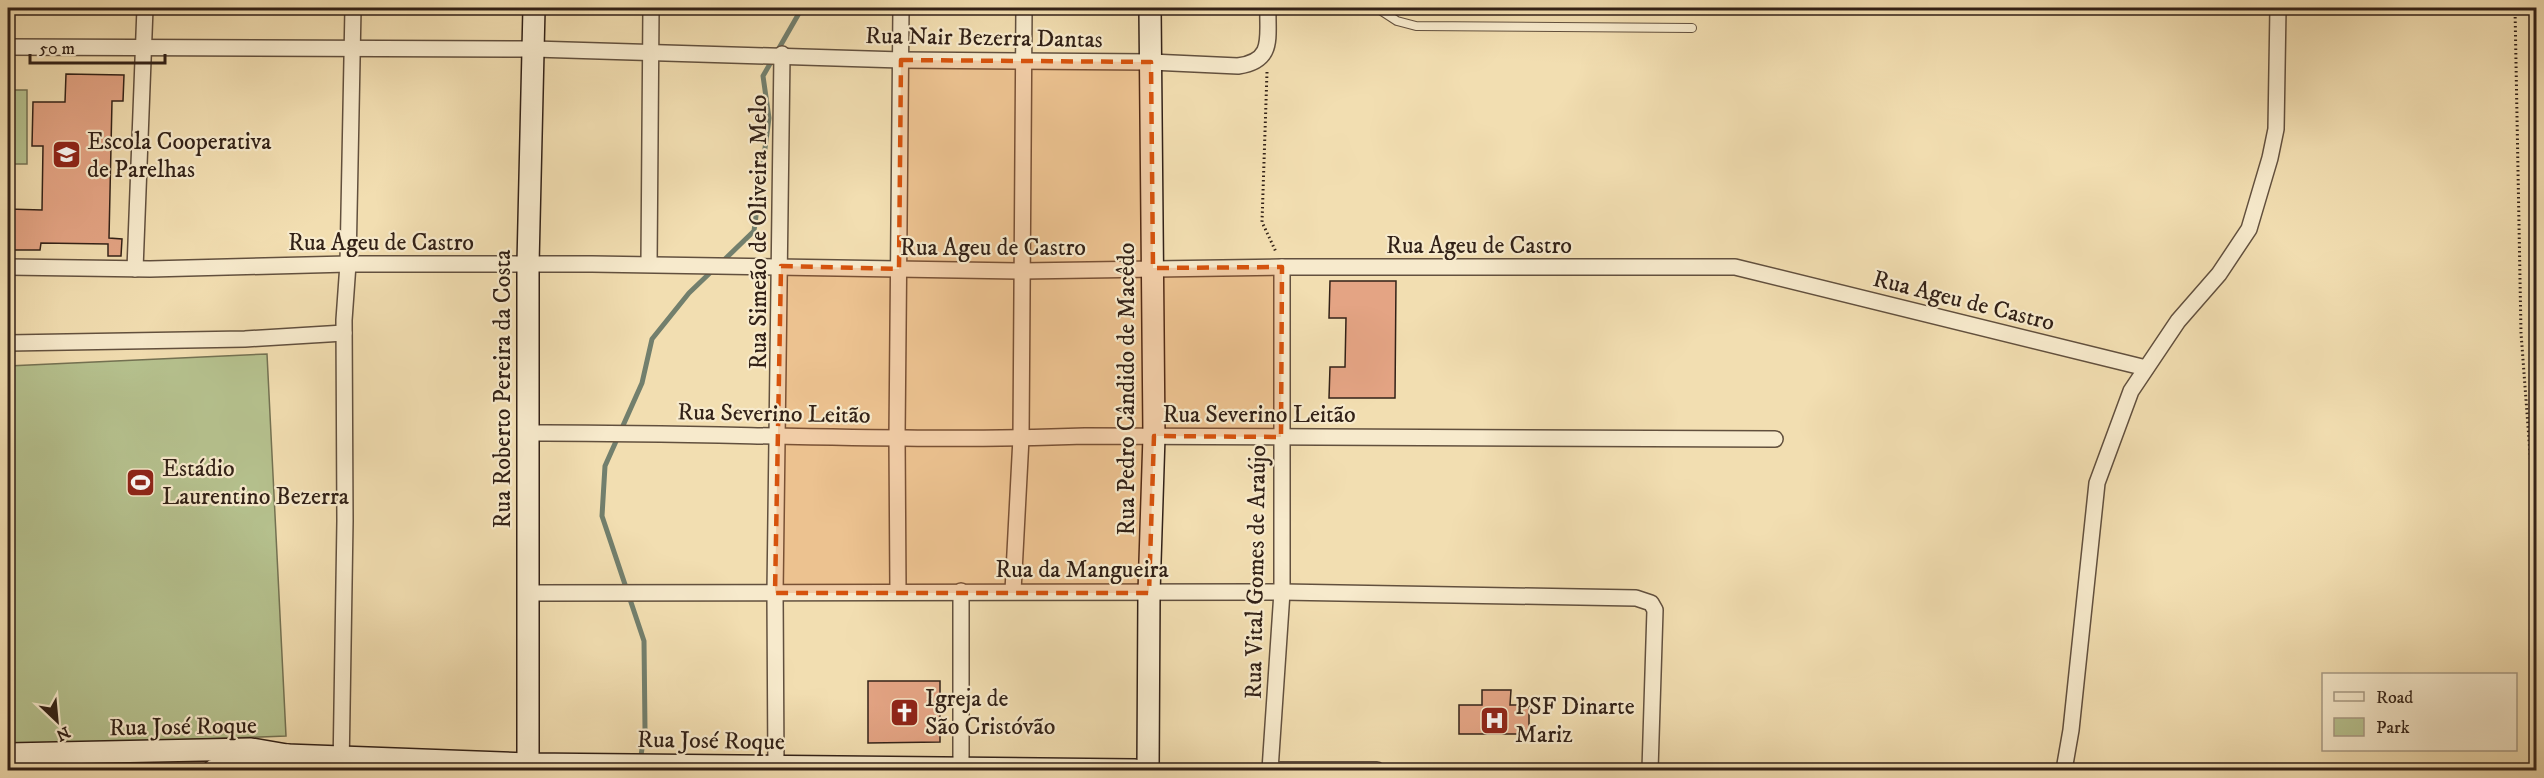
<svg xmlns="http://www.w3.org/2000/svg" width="2544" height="778" font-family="'IM FELL DW Pica',serif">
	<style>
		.green { fill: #b6c28f; stroke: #747253; stroke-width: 1.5 }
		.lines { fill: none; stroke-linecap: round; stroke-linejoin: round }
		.stream { stroke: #727f6d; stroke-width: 5 }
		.building { fill: #e4a484; stroke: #322117; stroke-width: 1.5 }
		.lane-casing { stroke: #62503e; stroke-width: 10 }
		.street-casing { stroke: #62503e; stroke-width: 18 }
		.secondary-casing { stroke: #322117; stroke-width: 24 }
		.path { stroke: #322117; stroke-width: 3; stroke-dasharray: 1.5 3; stroke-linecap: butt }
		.lane { stroke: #f7eacc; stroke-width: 8 }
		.street { stroke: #f7eacc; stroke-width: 15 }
		.secondary { stroke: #f7eacc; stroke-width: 21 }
		.marked { fill: #d6530d; fill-opacity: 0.2; stroke: #d6530d; stroke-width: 4.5; stroke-dasharray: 12 8; stroke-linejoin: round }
		.labels { text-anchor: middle; stroke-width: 4.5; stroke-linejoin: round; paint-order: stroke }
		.street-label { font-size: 24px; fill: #322117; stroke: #f7eacc }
		.poi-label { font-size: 24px; fill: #322117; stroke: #f7eacc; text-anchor: start }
	</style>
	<rect width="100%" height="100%" fill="#f2deb1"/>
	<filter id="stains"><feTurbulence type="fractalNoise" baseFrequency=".00333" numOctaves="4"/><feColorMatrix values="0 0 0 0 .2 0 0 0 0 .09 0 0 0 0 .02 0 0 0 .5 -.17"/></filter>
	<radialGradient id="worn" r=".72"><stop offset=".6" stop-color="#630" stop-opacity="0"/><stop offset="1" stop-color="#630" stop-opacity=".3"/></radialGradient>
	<g class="green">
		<rect x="8" y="90" width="19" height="74"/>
		<path d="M267,354L286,736L13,746L8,598V366Z"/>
	</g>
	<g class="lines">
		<g class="stream">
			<path d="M722,262L754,231L769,118L763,76L802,8"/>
			<path d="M640,762L645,729L644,641L602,516L605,466L642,383L652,339L689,293L713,270"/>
		</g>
	</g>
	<g class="building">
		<path d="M66,74L124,75L123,101H112L109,238L122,239L121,256H108V244L41,243L40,250H8V209L42,210L43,146H32L33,102H65Z"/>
		<path d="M1330,281H1396L1395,398H1329L1330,367H1345L1346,318H1329Z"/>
		<path d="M868,681H940V742L868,743Z"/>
		<path d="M1482,690H1511L1510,705H1529V734H1459V705H1482Z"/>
	</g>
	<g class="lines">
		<defs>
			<path id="lane" d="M1377,8L1397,21L1416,26L1692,28"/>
			<g id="street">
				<path d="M8,47L534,49L901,60L1151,62L1238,66C1275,61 1267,37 1268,8"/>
				<path d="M649,264L651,8"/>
				<path d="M8,267L150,269L348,264H592L1022,271L1282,267H1735L2146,368"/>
				<path d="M135,269L145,8"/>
				<path d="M8,343L245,339L344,333"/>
				<path d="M528,433C714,432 899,443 1085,436L1775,439"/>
				<path d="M898,591L897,437L901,8"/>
				<path d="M961,591V768"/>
				<path d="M1013,591L1021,438L1024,8"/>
				<path d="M527,593L1282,592L1636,598L1651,603L1655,610L1650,770"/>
				<path d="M341,770L345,521L344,320L348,264L353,8"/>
				<path d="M776,770L775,593L782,54"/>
				<path d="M1268,770H1377"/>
				<path d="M1270,770L1282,592V267"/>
				<path d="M2064,770L2071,730L2097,483L2131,391L2178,321L2219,274L2249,229L2270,158L2276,129L2278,8"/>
			</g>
			<g id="secondary">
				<path d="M8,754L251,749L287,755L528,764L1135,770"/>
				<path d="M214,770L249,768L287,755"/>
				<path d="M528,770V264L534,8"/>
				<path d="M1148,770L1149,593L1154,436L1150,8"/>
			</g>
		</defs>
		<use href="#lane" class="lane-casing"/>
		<use href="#street" class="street-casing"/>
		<use href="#secondary" class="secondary-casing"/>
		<g class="path">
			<path d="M2515,8L2521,333L2536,533"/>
			<path d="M1267,72L1262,222L1276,252"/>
		</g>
		<use href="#lane" class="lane"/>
		<use href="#street" class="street"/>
		<use href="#secondary" class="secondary"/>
	</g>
	<path class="marked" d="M901,60L1151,62L1153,268L1282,267L1281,437L1154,436L1149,593H775L781,266L899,269Z"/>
	<defs>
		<symbol id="school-square" viewBox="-11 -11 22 22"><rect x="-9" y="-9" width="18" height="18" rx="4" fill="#8f2418" stroke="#f7eacc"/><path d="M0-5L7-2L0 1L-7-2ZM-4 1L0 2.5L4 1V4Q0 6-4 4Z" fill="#fff"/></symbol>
		<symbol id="stadium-square" viewBox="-11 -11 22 22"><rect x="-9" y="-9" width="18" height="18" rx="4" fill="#8f2418" stroke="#f7eacc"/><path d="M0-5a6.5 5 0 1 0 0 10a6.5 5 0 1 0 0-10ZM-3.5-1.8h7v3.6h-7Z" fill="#fff"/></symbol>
		<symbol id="church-square" viewBox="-11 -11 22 22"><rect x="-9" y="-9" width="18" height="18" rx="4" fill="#8f2418" stroke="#f7eacc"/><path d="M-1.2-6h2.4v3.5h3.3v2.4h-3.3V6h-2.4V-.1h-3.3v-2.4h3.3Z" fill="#fff"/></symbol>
		<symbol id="hospital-square" viewBox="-11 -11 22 22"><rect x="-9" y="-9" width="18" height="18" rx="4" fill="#8f2418" stroke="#f7eacc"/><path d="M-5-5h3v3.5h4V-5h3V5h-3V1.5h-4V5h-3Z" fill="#fff"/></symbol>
	</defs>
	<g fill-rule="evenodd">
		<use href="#school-square" x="50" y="138" width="33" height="33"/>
		<use href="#stadium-square" x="124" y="466" width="33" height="33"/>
		<use href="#church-square" x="888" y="696" width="33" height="33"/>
		<use href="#hospital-square" x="1478" y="704" width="33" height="33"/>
	</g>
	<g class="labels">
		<g class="street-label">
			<text transform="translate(984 37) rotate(1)" y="8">Rua Nair Bezerra Dantas</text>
			<text transform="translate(758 232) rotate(-90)" y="8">Rua Simeão de Oliveira Melo</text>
			<text x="381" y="250">Rua Ageu de Castro</text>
			<text x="1479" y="253">Rua Ageu de Castro</text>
			<text x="993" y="255">Rua Ageu de Castro</text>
			<text transform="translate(1964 300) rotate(14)" y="8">Rua Ageu de Castro</text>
			<text transform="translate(502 389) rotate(-90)" y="8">Rua Roberto Pereira da Costa</text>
			<text transform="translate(1126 389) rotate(-90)" y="8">Rua Pedro Cândido de Macêdo</text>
			<text transform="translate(774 413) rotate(1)" y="8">Rua Severino Leitão</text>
			<text x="1259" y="422">Rua Severino Leitão</text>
			<text x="1082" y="577">Rua da Mangueira</text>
			<text transform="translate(1255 572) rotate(-89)" y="8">Rua Vital Gomes de Araújo</text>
			<text transform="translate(183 726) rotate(-1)" y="8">Rua José Roque</text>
			<text transform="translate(711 740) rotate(1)" y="8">Rua José Roque</text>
		</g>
		<g class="poi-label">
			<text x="87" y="149">Escola Cooperativa<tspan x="87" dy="28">de Parelhas</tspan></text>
			<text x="162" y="476">Estádio<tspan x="162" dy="28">Laurentino Bezerra</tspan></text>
			<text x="925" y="706">Igreja de<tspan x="925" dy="28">São Cristóvão</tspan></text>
			<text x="1515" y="714">PSF Dinarte<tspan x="1515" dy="28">Mariz</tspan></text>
		</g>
	</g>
	<rect width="2544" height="778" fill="none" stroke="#f2deb1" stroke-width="30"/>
	<rect x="9" y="9" width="2526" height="760" fill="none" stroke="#322117" stroke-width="3"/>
	<rect x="15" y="15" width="2514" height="748" fill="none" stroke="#322117" stroke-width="1.5"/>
	<rect x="2322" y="673" width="195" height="78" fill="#f7eacc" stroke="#a89a84" stroke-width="1.5"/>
	<rect x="2334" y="692" width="30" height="9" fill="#f7eacc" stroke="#a89a84" stroke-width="1.5"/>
	<text x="2376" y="703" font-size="18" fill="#322117">Road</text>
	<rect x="2334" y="718" width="30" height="18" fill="#b6c28f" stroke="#a89a84" stroke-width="1.5"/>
	<text x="2376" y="733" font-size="18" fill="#322117">Park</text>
	<g transform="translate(57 721) rotate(154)" stroke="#f7eacc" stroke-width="4.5" paint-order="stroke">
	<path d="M0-4.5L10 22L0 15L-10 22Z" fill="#322117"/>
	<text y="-9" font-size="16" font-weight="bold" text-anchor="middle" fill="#322117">N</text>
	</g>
	<path d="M30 54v9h135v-9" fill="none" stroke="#322117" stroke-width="3"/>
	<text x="39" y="54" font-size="18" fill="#322117" stroke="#f7eacc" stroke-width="4.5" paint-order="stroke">50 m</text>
	<rect width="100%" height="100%" filter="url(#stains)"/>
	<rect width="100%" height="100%" fill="url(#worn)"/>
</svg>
